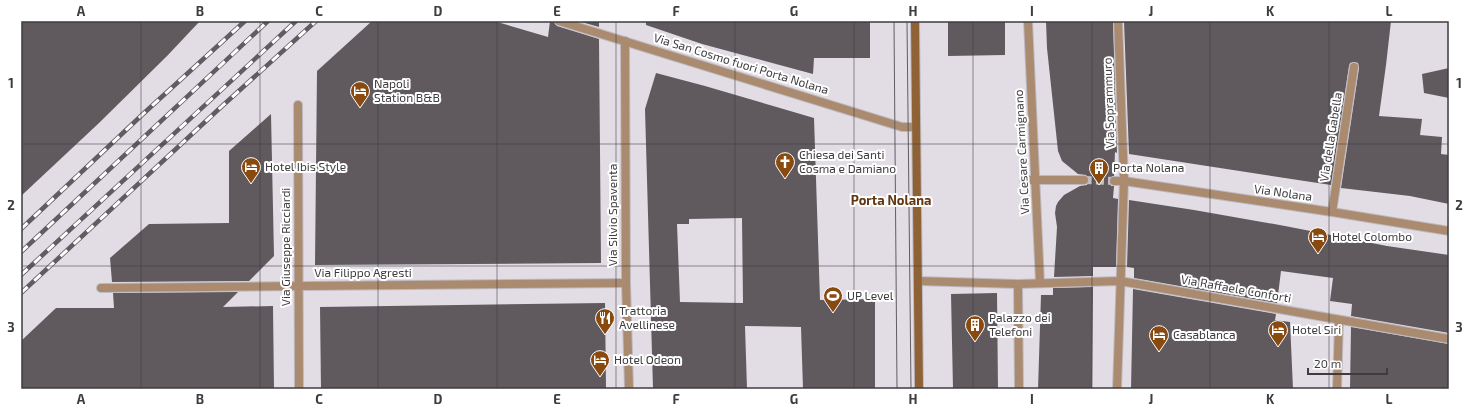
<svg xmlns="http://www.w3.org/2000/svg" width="1470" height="410" font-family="'Exo 2',sans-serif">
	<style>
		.building { fill: #605a5f; fill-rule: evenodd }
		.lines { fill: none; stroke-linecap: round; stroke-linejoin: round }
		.street-tunnel { stroke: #c1bdc4; stroke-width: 8; stroke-dasharray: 8 4; stroke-linecap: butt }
		.street-casing { stroke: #bebac0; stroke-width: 10 }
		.secondary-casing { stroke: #bebac0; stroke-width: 10 }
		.street { stroke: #ab8b6f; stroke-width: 8 }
		.secondary { stroke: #8f6236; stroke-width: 8 }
		.tram { stroke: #5f5d61; stroke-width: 1 }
		.rail-casing { stroke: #5f5d61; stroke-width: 4.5 }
		.rail { stroke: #fff; stroke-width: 3; stroke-dasharray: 9; stroke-linecap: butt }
		.grid { fill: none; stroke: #3e3c3f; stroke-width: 1; stroke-opacity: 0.55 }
		.labels { text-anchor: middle; stroke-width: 4; stroke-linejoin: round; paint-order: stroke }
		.street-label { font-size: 12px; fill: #3e3c3f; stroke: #fff }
		.poi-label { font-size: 12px; fill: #3e3c3f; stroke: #fff; text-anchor: start }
		.neighbourhood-label { font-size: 13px; font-weight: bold; fill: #623611; stroke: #fff }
		.neatline { fill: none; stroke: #3e3c3f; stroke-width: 1.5 }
		.grid-label { font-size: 13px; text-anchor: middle; font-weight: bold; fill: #3e3c3f }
	</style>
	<rect width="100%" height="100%" fill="#e2dde5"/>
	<g class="building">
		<path d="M21,21H200L168,55L99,123L21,196Z"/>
		<path d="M372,21H494L548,37L550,21H554L555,24L557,26L599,39L601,263L315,265L317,71Z"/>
		<path d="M578,21H599V27Z"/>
		<path d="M646,21H870V58H814L813,74L702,44L646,25Z"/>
		<path d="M948,21H1005V55L948,56Z"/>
		<path d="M1046,21H1113L1117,153L1115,152L1114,176L1109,178V181L1111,186H1114L1113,198L1118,199L1116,267H1093V276L1054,277L1057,227L1055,213L1056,206L1058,202L1064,195L1080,186L1087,185L1089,180L1086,175L1078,174L1062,161L1058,151L1047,48Z"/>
		<path d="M1124,21H1391L1386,65L1379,116L1422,119L1420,135L1442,137L1441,154L1449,155V204L1410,196L1341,188L1359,68L1358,63L1354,62L1350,63L1349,66L1331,185L1129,154Z"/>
		<path d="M1449,68V98L1424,93L1422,74Z"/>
		<path d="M656,73L705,86L814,118L820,300L875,299V389H803L801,327L745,326L747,389H653L645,109ZM742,218L743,303L680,302L677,224H689V219Z"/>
		<path d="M271,114L274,256L249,281L112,282L110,258L149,224L229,223V151Z"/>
		<path d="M1129,200L1194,210L1285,226L1387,246L1449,255V333L1351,316L1352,304L1330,301L1333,278L1281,271L1277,303L1134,278V268L1127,267Z"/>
		<path d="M1093,287L1092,389H1038L1041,295H1053V288Z"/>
		<path d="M1133,289L1276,314L1275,320L1290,322L1293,389H1131Z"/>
		<path d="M238,292L223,307L273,306L274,389H21V341L56,308H114L113,293Z"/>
		<path d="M997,293L998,389H953L951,294Z"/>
		<path d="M605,303L606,389H321L320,307Z"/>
		<path d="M1351,327L1449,344V389H1350Z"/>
	</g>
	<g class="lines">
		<path class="street-tunnel" d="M1084,180L1114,181"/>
		<defs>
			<g id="street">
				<path d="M559,21L902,127H916"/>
				<path d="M1028,21L1040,283"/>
				<path d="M625,41L626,283L629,389"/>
				<path d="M298,105L299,389"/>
				<path d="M1024,180H1084"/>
				<path d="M1114,181H1124L1332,212L1449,231"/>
				<path d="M1332,212L1354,67"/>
				<path d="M918,281L1018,284L1120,281L1449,339"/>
				<path d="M1018,284L1019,389"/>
				<path d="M101,288L626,283"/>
				<path d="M1117,389L1124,181L1118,21"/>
				<path d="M1337,389L1339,320"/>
			</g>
			<path id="secondary" d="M915,21L919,389"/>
		</defs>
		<use href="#street" class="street-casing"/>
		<use href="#secondary" class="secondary-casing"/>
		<use href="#street" class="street"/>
		<use href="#secondary" class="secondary"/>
		<g class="tram">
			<path d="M894,21L897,389"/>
			<path d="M907,21L911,389"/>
		</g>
		<defs>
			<g id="rail">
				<path d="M21,229L143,114L245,21"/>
				<path d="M21,252L268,21"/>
				<path d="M21,275L296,21"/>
				<path d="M21,293L220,108L316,21"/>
			</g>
		</defs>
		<use href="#rail" class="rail-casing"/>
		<use href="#rail" class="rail"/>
	</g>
	<path class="grid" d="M141,21V389M260,21V389M378,21V389M497,21V389M616,21V389M735,21V389M854,21V389M973,21V389M1092,21V389M1210,21V389M1329,21V389M21,144H1449M21,266H1449"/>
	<defs>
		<symbol id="hotel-pin" viewBox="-11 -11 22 30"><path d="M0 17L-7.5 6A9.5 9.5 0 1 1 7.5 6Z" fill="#894a10" stroke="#fff"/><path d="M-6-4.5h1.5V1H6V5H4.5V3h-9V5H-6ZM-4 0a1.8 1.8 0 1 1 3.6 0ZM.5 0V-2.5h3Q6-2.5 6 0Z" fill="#fff"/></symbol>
		<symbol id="church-pin" viewBox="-11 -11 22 30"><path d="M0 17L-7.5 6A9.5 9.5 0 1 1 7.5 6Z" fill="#894a10" stroke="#fff"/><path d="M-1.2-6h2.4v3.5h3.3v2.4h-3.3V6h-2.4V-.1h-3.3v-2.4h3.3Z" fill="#fff"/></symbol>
		<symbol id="building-pin" viewBox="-11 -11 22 30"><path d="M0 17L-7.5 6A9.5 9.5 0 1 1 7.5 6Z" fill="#894a10" stroke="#fff"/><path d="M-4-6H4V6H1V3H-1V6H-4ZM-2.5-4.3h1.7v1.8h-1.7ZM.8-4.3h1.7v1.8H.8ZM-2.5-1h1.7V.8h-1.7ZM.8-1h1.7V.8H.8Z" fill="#fff"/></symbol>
		<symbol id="stadium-pin" viewBox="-11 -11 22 30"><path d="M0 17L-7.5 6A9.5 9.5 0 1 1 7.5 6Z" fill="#894a10" stroke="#fff"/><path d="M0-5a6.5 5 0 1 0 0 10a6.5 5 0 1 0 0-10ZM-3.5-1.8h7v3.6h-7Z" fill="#fff"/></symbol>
		<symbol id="restaurant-pin" viewBox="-11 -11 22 30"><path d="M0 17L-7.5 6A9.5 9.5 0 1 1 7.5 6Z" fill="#894a10" stroke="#fff"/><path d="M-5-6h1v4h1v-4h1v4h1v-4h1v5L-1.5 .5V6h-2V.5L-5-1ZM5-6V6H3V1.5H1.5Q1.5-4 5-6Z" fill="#fff"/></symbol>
	</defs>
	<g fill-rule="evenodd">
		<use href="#hotel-pin" x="349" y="80" width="22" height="30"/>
		<use href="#church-pin" x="774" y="151" width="22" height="30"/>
		<use href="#hotel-pin" x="240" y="156" width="22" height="30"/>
		<use href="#building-pin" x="1088" y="157" width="22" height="30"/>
		<use href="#hotel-pin" x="1307" y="226" width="22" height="30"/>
		<use href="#stadium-pin" x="822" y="285" width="22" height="30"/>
		<use href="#restaurant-pin" x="594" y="307" width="22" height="30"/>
		<use href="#building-pin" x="964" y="314" width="22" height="30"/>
		<use href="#hotel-pin" x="1267" y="319" width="22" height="30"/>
		<use href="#hotel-pin" x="1148" y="324" width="22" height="30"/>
		<use href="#hotel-pin" x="589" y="349" width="22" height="30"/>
	</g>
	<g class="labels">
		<g class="street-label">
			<text transform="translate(741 64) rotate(17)" y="4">Via San Cosmo fuori Porta Nolana</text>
			<text transform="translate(1109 103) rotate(-92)" y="4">Via Soprammuro</text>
			<text transform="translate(1331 137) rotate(-81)" y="4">Via della Gabella</text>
			<text transform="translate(1022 152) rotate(-93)" y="4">Via Cesare Carmignano</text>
			<text transform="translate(1283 193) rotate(8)" y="4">Via Nolana</text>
			<text transform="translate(613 215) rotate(-90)" y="4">Via Silvio Spaventa</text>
			<text transform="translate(286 247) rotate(-90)" y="4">Via Giuseppe Ricciardi</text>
			<text x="363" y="277">Via Filippo Agresti</text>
			<text transform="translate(1236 289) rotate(10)" y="4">Via Raffaele Conforti</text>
		</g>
		<g class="poi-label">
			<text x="374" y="88">Napoli<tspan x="374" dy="14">Station B&amp;B</tspan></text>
			<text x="799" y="159">Chiesa dei Santi<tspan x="799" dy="14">Cosma e Damiano</tspan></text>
			<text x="265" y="171">Hotel Ibis Style</text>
			<text x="1113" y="172">Porta Nolana</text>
			<text x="1332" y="241">Hotel Colombo</text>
			<text x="847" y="300">UP Level</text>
			<text x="619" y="315">Trattoria<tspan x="619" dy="14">Avellinese</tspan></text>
			<text x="989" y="322">Palazzo dei<tspan x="989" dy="14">Telefoni</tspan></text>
			<text x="1292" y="334">Hotel Siri</text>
			<text x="1173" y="339">Casablanca</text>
			<text x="614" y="364">Hotel Odeon</text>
		</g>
		<g class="neighbourhood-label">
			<text x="891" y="205">Porta Nolana</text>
		</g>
	</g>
	<rect width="1470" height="410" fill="none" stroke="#ffffff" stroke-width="44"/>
	<path d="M1308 368v6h79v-6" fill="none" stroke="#3e3c3f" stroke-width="2"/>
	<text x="1314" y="368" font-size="12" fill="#3e3c3f" stroke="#ffffff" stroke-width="3" paint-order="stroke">20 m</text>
	<rect x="22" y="22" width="1426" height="366" class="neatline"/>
	<g class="grid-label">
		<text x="81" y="16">A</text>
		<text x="200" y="16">B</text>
		<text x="319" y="16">C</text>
		<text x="438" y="16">D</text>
		<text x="557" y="16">E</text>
		<text x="676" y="16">F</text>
		<text x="794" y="16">G</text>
		<text x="913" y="16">H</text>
		<text x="1032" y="16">I</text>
		<text x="1151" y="16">J</text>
		<text x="1270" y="16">K</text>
		<text x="1389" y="16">L</text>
		<text x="11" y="88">1</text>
		<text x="1459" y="88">1</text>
		<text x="11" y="210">2</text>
		<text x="1459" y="210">2</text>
		<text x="11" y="332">3</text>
		<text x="1459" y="332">3</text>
		<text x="81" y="404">A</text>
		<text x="200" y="404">B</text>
		<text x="319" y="404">C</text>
		<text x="438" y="404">D</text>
		<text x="557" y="404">E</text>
		<text x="676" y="404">F</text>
		<text x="794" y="404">G</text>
		<text x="913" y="404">H</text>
		<text x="1032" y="404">I</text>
		<text x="1151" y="404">J</text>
		<text x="1270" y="404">K</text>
		<text x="1389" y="404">L</text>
	</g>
</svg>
